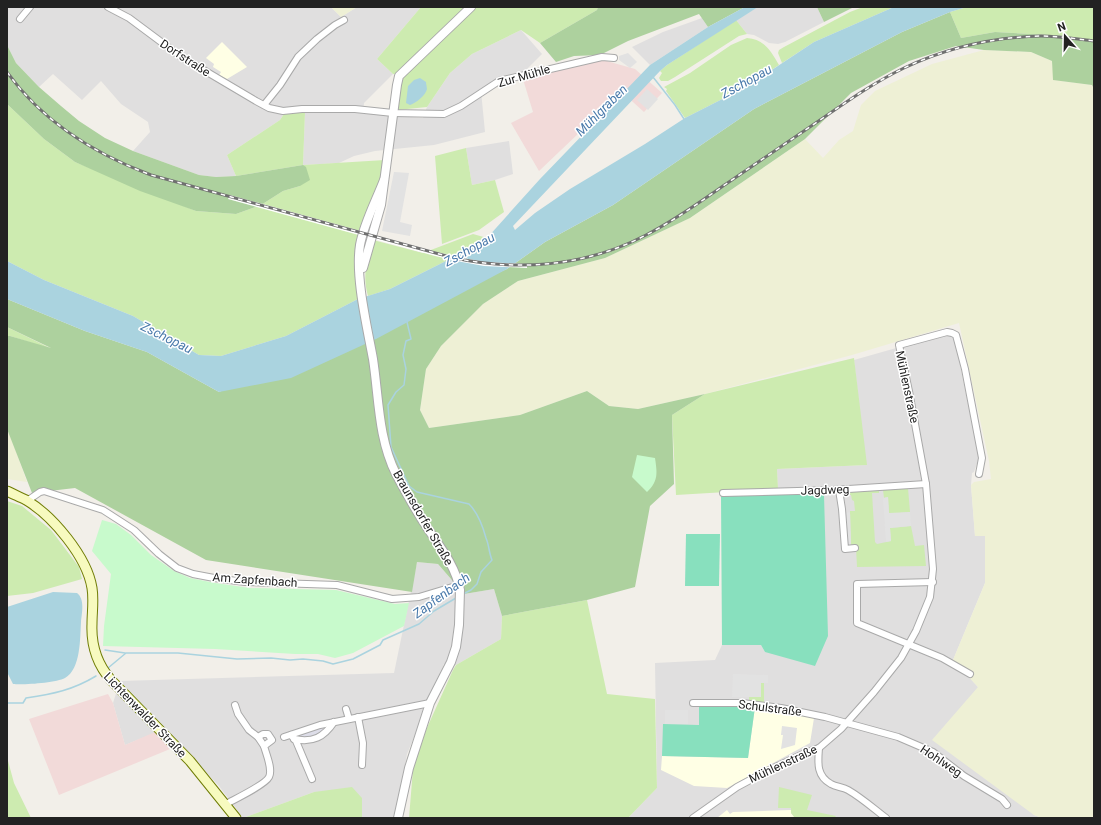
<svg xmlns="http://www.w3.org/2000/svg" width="1101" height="825" font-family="Roboto,sans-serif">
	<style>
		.residential { fill: #e0dfdf }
		.commercial { fill: #f2dad9 }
		.education { fill: #ffffe5 }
		.farmland { fill: #eef0d5 }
		.grass { fill: #cdebb0 }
		.forest { fill: #add19e }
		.park { fill: #c8facc }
		.pitch { fill: #88e0be }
		.parking { fill: #e2e2e2 }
		.plaza { fill: #dddde8 }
		.water { fill: #aad3df }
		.pier { fill: #fff }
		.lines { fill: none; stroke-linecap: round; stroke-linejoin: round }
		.stream { stroke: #aad3df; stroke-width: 1.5 }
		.minor-casing { stroke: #a9a9a9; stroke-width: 8 }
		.tertiary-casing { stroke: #a9a9a9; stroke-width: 10 }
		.secondary-casing { stroke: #707d05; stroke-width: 11 }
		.minor { stroke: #fff; stroke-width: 6 }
		.tertiary { stroke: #fff; stroke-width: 8 }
		.secondary { stroke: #f7fabf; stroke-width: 9 }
		.rail-casing { stroke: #707070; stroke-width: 3 }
		.rail { stroke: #fff; stroke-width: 1.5; stroke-dasharray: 4.5; stroke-linecap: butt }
		.labels { text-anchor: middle; stroke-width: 3; stroke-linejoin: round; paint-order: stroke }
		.street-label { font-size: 12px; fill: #222; stroke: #fff }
		.water-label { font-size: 13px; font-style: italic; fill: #4a7aab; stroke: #fff }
	</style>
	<rect width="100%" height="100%" fill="#f2efe9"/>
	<g class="residential">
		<path d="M7,7H331L341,17L357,7H421L377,59L393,74L364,103L363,113L423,118L427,107L450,73L472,54L521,30L542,54L525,71L506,75L492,81L481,91L485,132L434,145L375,151L354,156L339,163L303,165L305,112L284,114L280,120L227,155L236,176L216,177L199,175L133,151L150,132L148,122L121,104L101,81L82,100L53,74L39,87L16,63L7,45Z"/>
		<path d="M758,7H817L824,22L785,42L778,44L769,43L754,35L747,34L736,20Z"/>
		<path d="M702,18L708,27L650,65L632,47L663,32Z"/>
		<path d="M509,141L513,174L495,180L472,185L466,148Z"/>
		<path d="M949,333L953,335L955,340L979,458L974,472L972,473L971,485L975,536H985V583L953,660L978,687L1034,815L1042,818H628L657,788L655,663L715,660L722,645H761L765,652L824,495H778L777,469L866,465L854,360Z"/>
		<path d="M417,562L438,564L464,594L494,589L502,616L501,639L456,665L444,664L407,754L396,818H362V798L314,792L243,818L219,786L199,765L182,748L157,732L125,745L113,703L120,681L394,673Z"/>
	</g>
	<g class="commercial">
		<path d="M596,58L635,69L662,93L644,112L622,92L539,171L511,123L533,112L522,76Z"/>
		<path d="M108,694L113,703L125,745L155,732L170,749L59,795L29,719Z"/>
	</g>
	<g class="education">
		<path d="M222,42L247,67L227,79L219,75L221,72L213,67L214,64L206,58Z"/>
		<path d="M755,707L784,711L814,718L810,743L727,788L694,786L661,770L662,756L748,758Z"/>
		<path d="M727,810L730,814L733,812L791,810V813L795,818H717Z"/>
	</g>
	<g class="farmland">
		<path d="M331,7H357L341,17Z"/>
		<path d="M984,50L1031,52L1052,61L1054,80L1092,85L1094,89V818H1042L1034,815L932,740L978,687L953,660L985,583V536H975L971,485L974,482L991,479L989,461L959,323L852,355L705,394L638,409L609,406L587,391L520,415L429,428L420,410L426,369L441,346L483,304L518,281L605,258L690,218L805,139L823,158L839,140L853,131L861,105L875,91L932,64Z"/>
		<path d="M7,429L14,446L27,482L7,479Z"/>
	</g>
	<g class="grass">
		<path d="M421,7H598L597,10L540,43L521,30L472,54L450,73L427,107L397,110L403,75L393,74L377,59Z"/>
		<path d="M863,7H894L814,42L782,63L778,53L779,50L784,47L850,12Z"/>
		<path d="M967,7H1094V41L1067,36L995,32L961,38L950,12Z"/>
		<path d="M736,20L747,34L739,36L675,77L668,81H661L659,78L662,73L660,71L667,65Z"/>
		<path d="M747,38C764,39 771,51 779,65L746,87L685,118L666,91L667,89L664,87L690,73L731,45Z"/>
		<path d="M7,104L44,139L75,162L196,211L236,214L261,205L283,191L300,186L303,165L236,176L227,155L280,120L284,114L305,112L303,165L385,160L383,171L370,209L357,278L358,299L286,336L221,356L199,355L133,316L44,280L7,261Z"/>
		<path d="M466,148L472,185L495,180L504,212L479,230L442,244L435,156Z"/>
		<path d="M473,234L487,238L478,245L390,289L368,296C362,274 367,261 373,240L423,253Z"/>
		<path d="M7,327L54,350L10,336H7Z"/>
		<path d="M854,358L867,465L777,469L778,489L676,495L672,415L705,394Z"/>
		<path d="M908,488L910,512L889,514L888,497L884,498L883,490Z"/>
		<path d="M879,490V493H872L875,542L877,544L891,541L890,528L911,526L915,546L924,545L926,566L857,567L856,547L851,546L850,512V511H855L854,501L852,500L851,495H844V509L842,491Z"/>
		<path d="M7,501L22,506L51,530L79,567L82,579L33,593L7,596Z"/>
		<path d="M587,600L607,694L655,699L657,788L628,818H409L413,769L426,730L453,670L456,665L501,639L502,616Z"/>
		<path d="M761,683H764V702H749V697H761Z"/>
		<path d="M7,757L14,783L31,818H7Z"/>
		<path d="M352,787L362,798V818H243L314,792Z"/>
		<path d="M779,787L812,795L807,810L836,816L834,818H795L791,813V808H778Z"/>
	</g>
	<g class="forest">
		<path d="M598,7H745L708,27L699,14L628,41L600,55L574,56L556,62L540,43L597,10Z"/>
		<path d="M817,7H854L824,22Z"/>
		<path d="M950,12L961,38L995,32L1067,36L1094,41V89L1092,85L1053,80L1052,61L1031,52L984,50L956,46L909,61L851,93L805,139L690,218L605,258L518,281L483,304L441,346L426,369L420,410L429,428L520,415L587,391L609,406L638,409L705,394L672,415L674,484L650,506L635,587L587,600L502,616L494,589L464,594L438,564L417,562L412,592L206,560L75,488L32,493L7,429V336H10L51,348L7,327V299L85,331L147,352L219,392L507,269L545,242L613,205L754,109L902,32Z"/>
		<path d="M7,45L16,63L39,87L61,106L79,121L105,138L133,151L199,175L216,177L236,176L303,165L306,167L310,180L300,186L283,191L261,205L236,214L196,211L140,191L75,162L44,139L7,104Z"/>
	</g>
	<g class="park">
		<path d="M637,455L655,458C657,472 659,481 647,492L632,477Z"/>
		<path d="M102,520L116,524L131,535L151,555L174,571L190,578L215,583L250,588L336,590L395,604L409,603L404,626L353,653L335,658L318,654H295L215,649L103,646L104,626L111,574L92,551Z"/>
	</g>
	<g class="pitch">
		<path d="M721,495H824L828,636L815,666L765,652L761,645H722Z"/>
		<path d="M686,534H720L719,586H685Z"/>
		<path d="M699,705L755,707L748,758L662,756L663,724L699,725Z"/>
	</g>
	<g class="parking">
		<path d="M628,53L637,62L630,68L619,60V56Z"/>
		<path d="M647,89L658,99L648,110L637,100Z"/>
		<path d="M394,172L409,173L400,222L412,225L410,236L382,231Z"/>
		<path d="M888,497L889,513L910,512L911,526L890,528L891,541L886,542L883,498Z"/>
		<path d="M850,512L851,546L846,547L845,513Z"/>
		<path d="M733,674L768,675V683H761V697H732Z"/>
		<rect x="665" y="710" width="23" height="14"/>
		<path d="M782,726L797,728L795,745L781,749L783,735H781Z"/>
	</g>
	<path class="plaza" d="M331,724L323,736L298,738L301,734Z"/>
	<g class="water">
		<path d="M745,7H758L667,65L660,71L513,226L515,230L535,213L570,189L645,144L685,118L746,87L814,42L894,7H967L950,12L902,32L754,109L613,205L545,242L507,269L376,339L291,378L219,392L147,352L85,331L7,299V261L44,280L133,316L199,355L221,356L286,336L358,299L390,289L478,245L487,238L540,179L650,65L708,27Z"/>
		<path d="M420,78L426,82C426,83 427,88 427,89C426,95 416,103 410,105L406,103L408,86L414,80Z"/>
		<path d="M53,592L77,593C85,599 82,613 81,622C80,638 81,669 65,678C56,683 23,685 13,684L7,672V607Z"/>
	</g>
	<path class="pier" d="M230,195L437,252L463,258L486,262L527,264V268L484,266L462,262L435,256L228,199Z"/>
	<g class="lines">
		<g class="stream">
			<path d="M653,77L675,105L684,119"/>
			<path d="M407,322L411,339L406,341L403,355L406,369L404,385L396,392L388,405L391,447L409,486L417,492L469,504C477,512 483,527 486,538C489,545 489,553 492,560L481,572L477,584L471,590L463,594"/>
			<path d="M105,650L125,653"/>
			<path d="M108,668L126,653H178L237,659L271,658L290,660L303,659L323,661L333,664L353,659L380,645L383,640L419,624L434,611L456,598"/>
			<path d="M7,703H23L26,698C53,694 73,690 96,676"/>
		</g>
		<defs>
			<g id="minor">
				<path d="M108,7L129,18L180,56L256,101L269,108L283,111L302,109H355L393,113L444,114L461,106L499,81L602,57L614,58"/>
				<path d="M20,19L30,7"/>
				<path d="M264,105L280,85L298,57L317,39L335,25L344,20"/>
				<path d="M839,490L842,509L845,549L855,548"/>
				<path d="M723,493L833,490L926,484"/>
				<path d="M27,501L40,492L44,491L103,510L134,530L159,554L177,568L193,574L214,578L245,582L337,585L392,599L419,597L459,585"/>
				<path d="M933,582L857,584V623L942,658L970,674"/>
				<path d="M693,703H742L781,708L825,717L898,737L933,752L964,776L1002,799L1007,805"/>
				<path d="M235,705L238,714L249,730L258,737L264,746"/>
				<path d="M346,709L349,719"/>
				<path d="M358,717L363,743L362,765"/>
				<path d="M291,735L296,741L312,779"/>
				<path d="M284,737L320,725L430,703"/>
				<path d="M294,739C313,743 324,737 334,722"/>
				<path d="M819,748C818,762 816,776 831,784C836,787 843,787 848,790C862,798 874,809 886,818"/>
				<path d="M226,804C235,799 265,785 269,777C273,769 266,754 264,746L272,740L268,734H263L258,737"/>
				<path d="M693,818L737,787L765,772L805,753L819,748L841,729L874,692L901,658L916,631L930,597L933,569L926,484L909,391L899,345L947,332L952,333L956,335L965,369L982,458L979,474"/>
			</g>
			<g id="tertiary">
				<path d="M384,180C376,201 364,223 360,245C355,277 367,326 373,359C379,398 378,438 396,474C406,493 416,511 428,529C441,548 456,567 460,590L459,625L456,647L451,662L430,703L409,768L398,818"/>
				<path d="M363,268L381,205L397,85L399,76L471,7"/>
			</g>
			<path id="secondary" d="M7,491C13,494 20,497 26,500C53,516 87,557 92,588C94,600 92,612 92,624C91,646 97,664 111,680L190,761L236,818"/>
		</defs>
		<use href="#minor" class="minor-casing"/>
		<use href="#tertiary" class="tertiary-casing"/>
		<use href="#secondary" class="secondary-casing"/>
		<use href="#minor" class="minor"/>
		<use href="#tertiary" class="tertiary"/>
		<use href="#secondary" class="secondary"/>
		<defs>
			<path id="rail" d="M7,72C42,121 95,154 151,175L450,257C516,272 585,267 646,235C674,221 700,202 726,184C758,162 791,140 823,118C849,100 875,82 904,68C946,48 994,37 1041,36C1059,36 1077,39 1094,41"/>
		</defs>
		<use href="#rail" class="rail-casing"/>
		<use href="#rail" class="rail"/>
	</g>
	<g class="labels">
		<g class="street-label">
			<text transform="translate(185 58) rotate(33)" y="4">Dorfstraße</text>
			<text transform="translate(524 76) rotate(-16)" y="4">Zur Mühle</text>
			<text transform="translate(907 387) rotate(78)" y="4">Mühlenstraße</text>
			<text transform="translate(825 490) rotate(-2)" y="4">Jagdweg</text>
			<text transform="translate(423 518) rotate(60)" y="4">Braunsdorfer Straße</text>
			<text transform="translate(255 580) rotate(4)" y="4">Am Zapfenbach</text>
			<text transform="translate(770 708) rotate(7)" y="4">Schulstraße</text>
			<text transform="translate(145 715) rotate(46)" y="4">Lichtenwalder Straße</text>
			<text transform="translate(941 761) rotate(34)" y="4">Hohlweg</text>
			<text transform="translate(783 764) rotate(-25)" y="4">Mühlenstraße</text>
		</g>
		<g class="water-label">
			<text transform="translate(746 81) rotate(-29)" y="5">Zschopau</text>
			<text transform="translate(601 110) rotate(-45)" y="5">Mühlgraben</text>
			<text transform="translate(469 249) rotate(-29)" y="5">Zschopau</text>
			<text transform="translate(167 337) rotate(26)" y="5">Zschopau</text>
			<text transform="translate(441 595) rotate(-36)" y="5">Zapfenbach</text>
		</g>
	</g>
	<rect width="1101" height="825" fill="none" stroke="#222222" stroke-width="16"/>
	<g transform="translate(1065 36) rotate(340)" stroke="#ffffff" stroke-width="3" paint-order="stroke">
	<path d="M0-3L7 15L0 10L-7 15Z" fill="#222222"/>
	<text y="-6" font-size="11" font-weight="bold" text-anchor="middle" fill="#222222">N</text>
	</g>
</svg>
